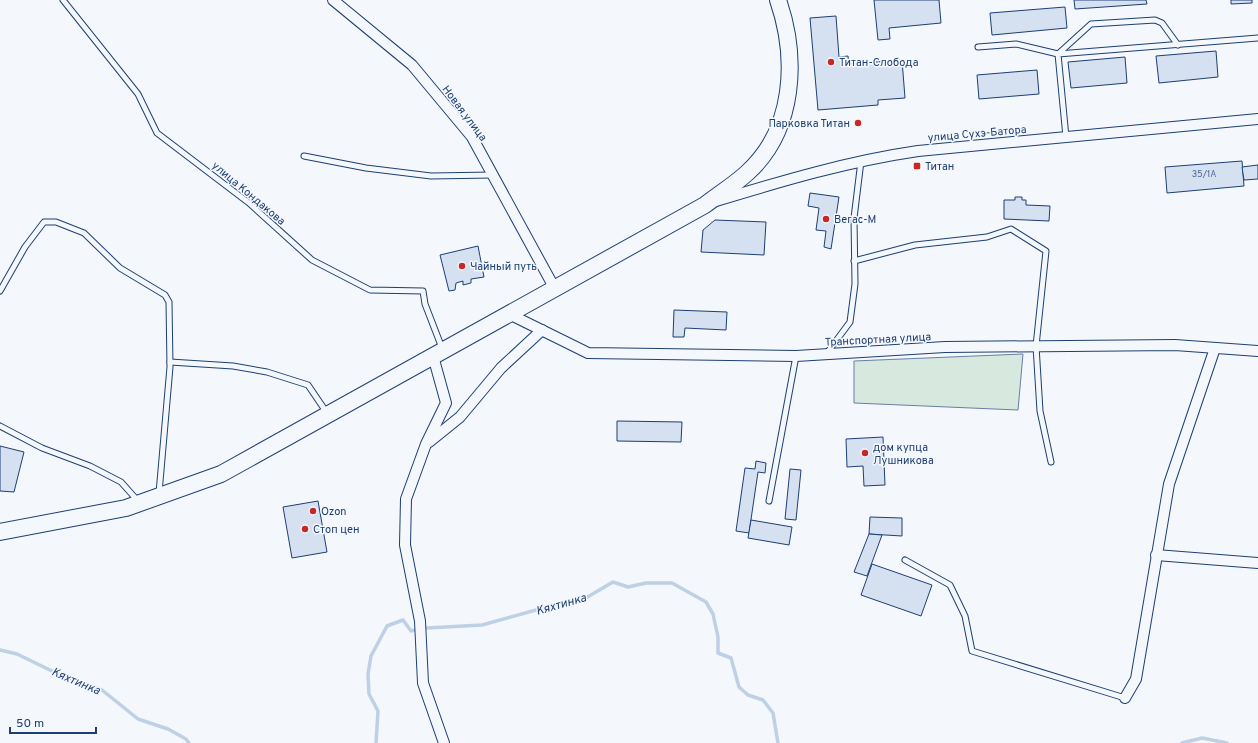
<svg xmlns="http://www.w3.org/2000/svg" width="1258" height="743" font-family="Overpass,sans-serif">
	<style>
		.green { fill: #d7e8df; stroke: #687fa3 }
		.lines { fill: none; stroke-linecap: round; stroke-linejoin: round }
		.stream { stroke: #bed0e5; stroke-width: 3.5 }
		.building { fill: #d5e0f0; stroke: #1d3f73 }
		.lane-casing { stroke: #1d3f73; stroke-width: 7 }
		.street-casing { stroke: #1d3f73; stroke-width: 12 }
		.primary-casing { stroke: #1d3f73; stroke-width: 18 }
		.lane { stroke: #f4f7fb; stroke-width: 5 }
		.street { stroke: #f4f7fb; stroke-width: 10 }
		.primary { stroke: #f4f7fb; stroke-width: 16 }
		.poi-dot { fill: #c62828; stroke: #f4f7fb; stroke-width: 1.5 }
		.labels { text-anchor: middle; stroke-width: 3; stroke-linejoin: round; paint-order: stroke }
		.number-label { font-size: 9px; fill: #4b6792 }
		.poi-label { font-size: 11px; fill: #1d3f73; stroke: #f4f7fb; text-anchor: start }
		.street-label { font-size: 11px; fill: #1d3f73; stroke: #f4f7fb }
		.water-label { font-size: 12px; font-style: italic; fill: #1d3f73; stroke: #f4f7fb }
	</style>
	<rect width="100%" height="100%" fill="#f4f7fb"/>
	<path class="green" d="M1023,354L1018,410L854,403V361Z"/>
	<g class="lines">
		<g class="stream">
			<path d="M427,628L482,625L565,602L584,599L613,582L628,587L646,583H672L706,602L713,614L718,637V653L731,658L739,687L748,695L763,700L773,713L778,743"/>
			<path d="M0,650L17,654L56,673L102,690L138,719L168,729L186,739L189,743"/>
			<path d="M376,743L378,711L369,694L368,674L371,656L387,626L403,620L411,631L419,629"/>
			<path d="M1182,743L1202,738L1227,743"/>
		</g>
	</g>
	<g class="building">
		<path d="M874,0H939L941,23L889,28L890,39L878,40Z"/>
		<path d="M1074,0H1146L1147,4L1075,9Z"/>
		<path d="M1231,0H1252V3L1231,4Z"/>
		<path d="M1065,7L1067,28L992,35L990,13Z"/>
		<path d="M836,16L839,57L848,56L849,64L902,60L905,98L878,100V105L818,110L810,18Z"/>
		<path d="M1216,51L1218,77L1159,83L1156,56Z"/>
		<path d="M1125,57L1127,83L1071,88L1068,62Z"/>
		<path d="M1037,70L1039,94L979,99L977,75Z"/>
		<path d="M1242,161L1244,186L1167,193L1165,167Z"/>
		<path d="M1258,165V179L1244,180L1242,167Z"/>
		<path d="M810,193L839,197L831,249L824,247L826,231L816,230L819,208L808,206Z"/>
		<path d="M1015,197H1022V200H1026V205L1050,206L1049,221L1004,219V200H1015Z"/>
		<path d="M715,220L766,222L764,255L701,252L703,230Z"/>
		<path d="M478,246L484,277L471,279V283L463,285V281L456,283L455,290L449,291L440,255Z"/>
		<path d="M674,310L727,312L726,330L685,328L684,337H673Z"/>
		<path d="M617,421L682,422L681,442L617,441Z"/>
		<path d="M883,437L885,485L864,486L863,466L847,467L846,439Z"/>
		<path d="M0,446L24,452L14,492L0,491Z"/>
		<path d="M756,461L766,463L765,473L758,472L749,533L736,531L745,468L755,469Z"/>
		<path d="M790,469L801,470L796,520L785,519Z"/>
		<path d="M318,501L327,552L292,558L283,507Z"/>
		<path d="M870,517L902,518V536L869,534Z"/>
		<path d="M751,520L792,527L789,545L748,538Z"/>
		<path d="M869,534L882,535L867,576L854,572Z"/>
		<path d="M872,564L932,585L921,616L861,595Z"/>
	</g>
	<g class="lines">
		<defs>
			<g id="lane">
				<path d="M63,0L138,94L157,133L249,203L312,260L370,290L423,291L425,304L442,348"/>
				<path d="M978,47L1016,44L1058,54L1091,24L1155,20L1162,23L1178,45"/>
				<path d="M1066,137L1058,54L1258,38"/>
				<path d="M304,156L366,168L431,176L493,175"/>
				<path d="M854,261L915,245L987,237L1011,229L1046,251L1036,346L1040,411L1051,462"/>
				<path d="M0,291L25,247L44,222H56L84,233L120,268L165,295L169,302L170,367L159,493"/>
				<path d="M827,353L850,322L855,284L854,218L861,161"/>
				<path d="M170,362L233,366L267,372L308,385L327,413"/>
				<path d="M0,426L42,448L90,466L121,482L138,501"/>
				<path d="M769,501L796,356"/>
				<path d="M905,560L950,585L965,616L972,651L1125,698"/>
			</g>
			<g id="street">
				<path d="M333,0L412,65L472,137L555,289"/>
				<path d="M716,201C782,181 849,161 918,151L1258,119"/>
				<path d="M509,314L588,353L796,356L945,347L1175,345L1258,351"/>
				<path d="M433,356L446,403L426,444L406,499L405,545L420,621L423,683L444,743"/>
				<path d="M429,442L460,417L501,368L542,330"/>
				<path d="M1156,555L1258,563"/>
				<path d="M1125,698L1136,679L1169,484L1215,348"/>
			</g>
			<path id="primary" d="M0,532L126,508L221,474L705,205C719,194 734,185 747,173C795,130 798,58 778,0"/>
		</defs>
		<use href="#lane" class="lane-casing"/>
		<use href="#street" class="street-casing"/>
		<use href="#primary" class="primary-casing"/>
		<use href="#lane" class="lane"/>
		<use href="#street" class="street"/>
		<use href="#primary" class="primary"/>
	</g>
	<g class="poi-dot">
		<circle cx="831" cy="62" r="4"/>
		<circle cx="858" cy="123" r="4"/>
		<rect x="913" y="162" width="8" height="8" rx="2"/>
		<circle cx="826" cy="219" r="4"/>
		<circle cx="462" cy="266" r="4"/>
		<circle cx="865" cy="453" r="4"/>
		<circle cx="313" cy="511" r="4"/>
		<circle cx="305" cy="529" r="4"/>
	</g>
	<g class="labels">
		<g class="number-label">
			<text x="1204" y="177">35/1А</text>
		</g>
		<g class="poi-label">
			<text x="839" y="66">Титан-Слобода</text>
			<text x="850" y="127" text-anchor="end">Парковка Титан</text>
			<text x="925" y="170">Титан</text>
			<text x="834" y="223">Вегас-М</text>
			<text x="470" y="270">Чайный путь</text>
			<text x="873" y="451">дом купца<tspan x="873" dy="13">Лушникова</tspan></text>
			<text x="321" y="515">Ozon</text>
			<text x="313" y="533">Стоп цен</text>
		</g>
		<g class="street-label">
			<text transform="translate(465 113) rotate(53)" y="4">Новая улица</text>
			<text transform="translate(977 133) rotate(-5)" y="4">улица Сухэ-Батора</text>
			<text transform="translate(249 193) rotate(40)" y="4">улица Кондакова</text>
			<text transform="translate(878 339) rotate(-3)" y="4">Транспортная улица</text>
		</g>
		<g class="water-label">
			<text transform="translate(561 604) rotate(-16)" y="4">Кяхтинка</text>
			<text transform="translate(76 681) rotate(23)" y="4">Кяхтинка</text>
		</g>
	</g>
	<path d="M10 727v6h86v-6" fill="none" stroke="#1d3f73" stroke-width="2"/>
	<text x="16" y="727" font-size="12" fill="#1d3f73" stroke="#f4f7fb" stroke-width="3" paint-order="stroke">50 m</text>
</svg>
